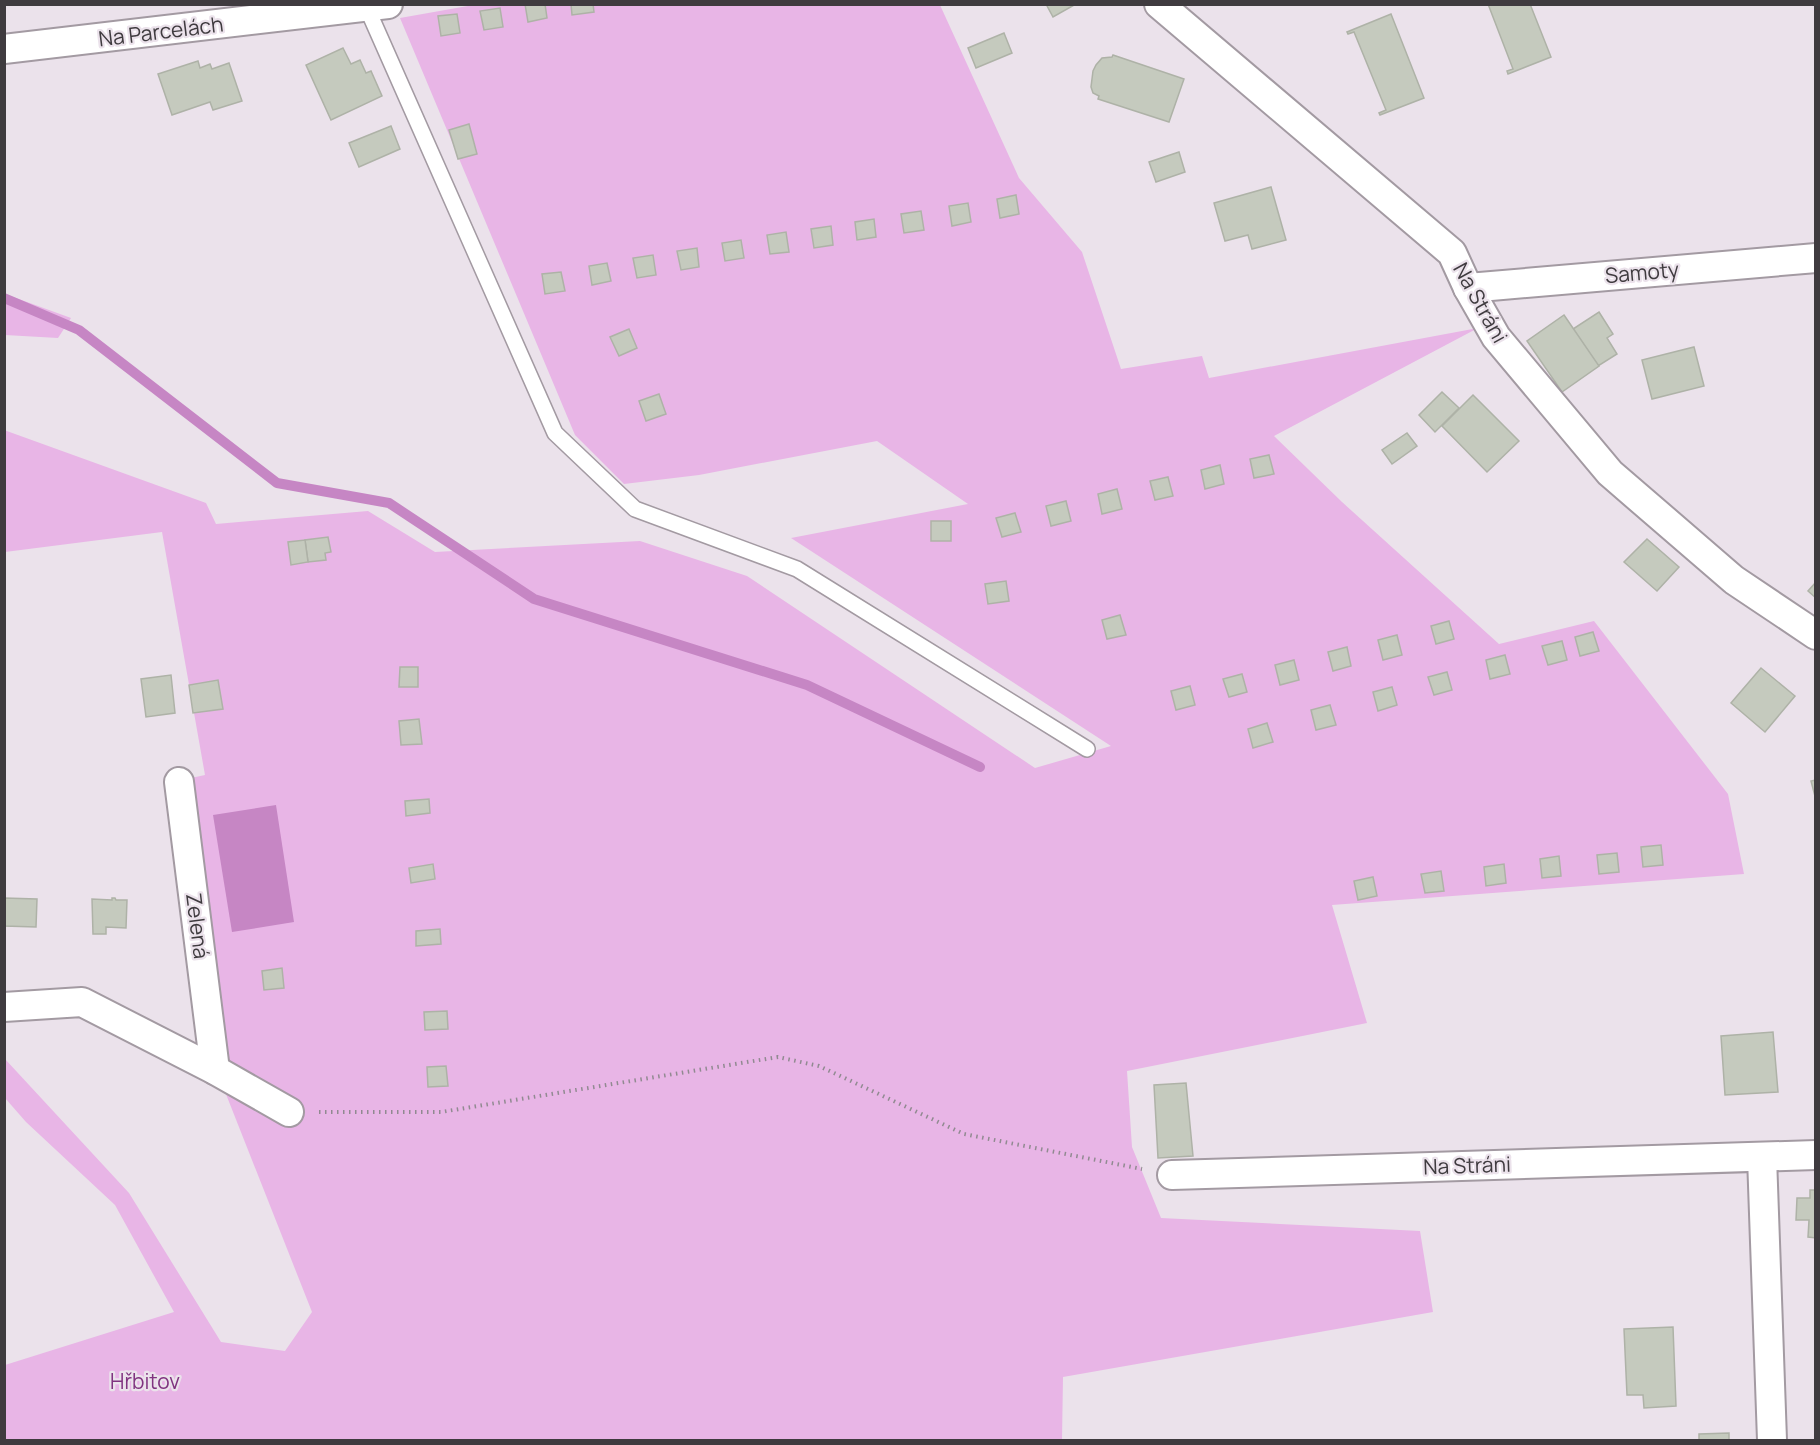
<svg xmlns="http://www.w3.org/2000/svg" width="1820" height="1445" font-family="Manrope,sans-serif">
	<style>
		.green { fill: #e8b5e6 }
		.water { fill: #c686c4 }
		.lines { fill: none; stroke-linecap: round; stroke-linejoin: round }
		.stream { stroke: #c686c4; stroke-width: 10 }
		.building { fill: #c5cabe; stroke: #aeb2a7; stroke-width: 1.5 }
		.lane-casing { stroke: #a39aa2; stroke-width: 18 }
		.street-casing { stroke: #a39aa2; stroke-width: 32 }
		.path { stroke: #918a91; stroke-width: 4; stroke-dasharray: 1.5 4.5; stroke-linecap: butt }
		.lane { stroke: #fff; stroke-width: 15 }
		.street { stroke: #fff; stroke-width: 28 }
		.labels { text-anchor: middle; stroke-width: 4.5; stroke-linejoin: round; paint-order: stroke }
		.street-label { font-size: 21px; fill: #3f3b3f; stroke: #ebe2eb }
		.park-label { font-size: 21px; fill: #803480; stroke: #ebe2eb }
	</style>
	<rect width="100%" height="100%" fill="#ebe2eb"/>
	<g class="green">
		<path d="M479,4L940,5L1019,178L1082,252L1121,369L1202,356L1209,378L1478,328L1274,436L1342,502L1499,644L1594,621L1728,794L1744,874L1332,905L1367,1023L1127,1071L1132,1147L1161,1218L1420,1231L1433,1312L1063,1377L1062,1440H5V1365L174,1312L115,1205L26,1122L5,1098V1059L129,1193L221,1342L285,1351L312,1312L222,1084L228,1059L191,778L205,775L162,532L5,552L4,430L206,503L216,524L368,511L435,552L640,541L747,576L1035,768L1111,746L791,538L968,504L877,441L699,475L624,484L575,435L400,18Z"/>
		<path d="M5,294L71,318L58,338L5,335Z"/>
	</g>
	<path class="water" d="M276,805L294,922L232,932L213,815Z"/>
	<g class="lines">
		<path class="stream" d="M4,298L79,330L277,483L389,503L534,599L807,685L980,767"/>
	</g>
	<g class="building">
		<path d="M525,4H545L547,18L528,22Z"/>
		<path d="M571,4H593L594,12L572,15Z"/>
		<path d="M1046,4H1076L1053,17Z"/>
		<path d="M1488,4H1530L1551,57L1508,74L1507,71L1513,69Z"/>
		<path d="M500,8L503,27L484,30L480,11Z"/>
		<path d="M457,14L460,33L441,36L438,16Z"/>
		<path d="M1391,14L1424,98L1380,115L1379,113L1386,110L1354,32L1348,34L1347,32Z"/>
		<path d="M1004,33L1012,53L976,68L968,48Z"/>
		<path d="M343,48L351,64L360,60L366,73L371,71L382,96L331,120L306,65Z"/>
		<path d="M1113,55L1184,79L1169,122L1098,99L1099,96L1093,93L1091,87L1093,71L1096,65L1102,58L1112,57Z"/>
		<path d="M198,61L200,68L210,64L212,69L229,63L242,101L213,110L210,102L172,115L158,74Z"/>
		<path d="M469,124L477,154L458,159L449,130Z"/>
		<path d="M391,126L400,149L359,167L349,143Z"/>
		<path d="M1179,152L1185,172L1156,182L1149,162Z"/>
		<path d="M1271,187L1286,240L1252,249L1248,235L1225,241L1214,203Z"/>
		<path d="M1016,195L1019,214L1000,218L997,199Z"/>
		<path d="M968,203L971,222L952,226L949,206Z"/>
		<path d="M921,211L924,230L904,233L901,214Z"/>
		<path d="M874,219L876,237L857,240L855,222Z"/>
		<path d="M831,226L833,245L814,248L811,229Z"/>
		<path d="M786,232L789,252L770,254L767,235Z"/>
		<path d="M741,240L744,258L725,261L722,243Z"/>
		<path d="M697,248L699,267L681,270L677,251Z"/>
		<path d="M653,255L656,275L637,278L633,258Z"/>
		<path d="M607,263L611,281L592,285L589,266Z"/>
		<path d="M561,272L565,291L545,294L542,274Z"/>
		<path d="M1599,312L1613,334L1607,338L1617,354L1598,366L1573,329Z"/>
		<path d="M1564,315L1599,366L1562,392L1527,341Z"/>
		<path d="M629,329L637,348L619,356L610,337Z"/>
		<path d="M1694,347L1704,386L1652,399L1642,360Z"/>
		<path d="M1442,392L1459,408L1435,432L1419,415Z"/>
		<path d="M659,394L666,414L646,421L639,401Z"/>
		<path d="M1473,395L1519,441L1487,472L1442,426Z"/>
		<path d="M1407,433L1417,446L1392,464L1382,450Z"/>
		<path d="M1269,455L1274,474L1254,478L1250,459Z"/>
		<path d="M1220,465L1224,484L1205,489L1201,470Z"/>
		<path d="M1168,477L1173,496L1155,500L1150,481Z"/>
		<path d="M1117,489L1122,509L1102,514L1098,494Z"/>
		<path d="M1066,501L1071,521L1051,526L1046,506Z"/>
		<path d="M1015,513L1021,532L1002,537L996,518Z"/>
		<rect x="931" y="521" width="20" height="20"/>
		<path d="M328,537L331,552L325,553L326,560L308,562L305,540Z"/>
		<path d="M1647,539L1679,567L1657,591L1624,562Z"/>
		<path d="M305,540L308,562L291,565L288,542Z"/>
		<path d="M1006,581L1009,601L988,604L985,584Z"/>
		<path d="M1816,582V598L1808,591Z"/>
		<path d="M1120,615L1126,635L1107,639L1102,620Z"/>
		<path d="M1449,621L1454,639L1436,644L1431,626Z"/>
		<path d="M1593,632L1599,651L1580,656L1575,637Z"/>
		<path d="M1397,635L1402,655L1383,660L1378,640Z"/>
		<path d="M1562,641L1567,660L1548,665L1542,646Z"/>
		<path d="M1347,647L1351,666L1333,671L1328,652Z"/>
		<path d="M1505,655L1510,674L1490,679L1486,660Z"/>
		<path d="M1294,660L1299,680L1280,685L1275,665Z"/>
		<path d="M400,667H418V687H399Z"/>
		<path d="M1761,668L1795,696L1765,732L1731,703Z"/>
		<path d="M1447,672L1452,690L1434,695L1428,677Z"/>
		<path d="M1242,674L1247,692L1229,697L1223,679Z"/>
		<path d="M171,675L175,713L146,717L141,679Z"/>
		<path d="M218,680L223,709L193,713L189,685Z"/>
		<path d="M1190,686L1195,705L1176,710L1171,691Z"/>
		<path d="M1392,687L1397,705L1378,711L1373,692Z"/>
		<path d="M1330,705L1336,725L1316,730L1311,710Z"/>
		<path d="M419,719L422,744L401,745L399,721Z"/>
		<path d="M1267,723L1273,742L1253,748L1248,729Z"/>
		<path d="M1816,780V800L1811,781Z"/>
		<path d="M429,799L430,813L406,816L405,801Z"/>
		<path d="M1661,845L1663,865L1643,867L1641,847Z"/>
		<path d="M1617,853L1619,872L1599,874L1597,855Z"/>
		<path d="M1559,856L1561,876L1542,878L1540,859Z"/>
		<path d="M433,864L435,879L411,883L409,868Z"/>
		<path d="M1504,864L1506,883L1486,886L1484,867Z"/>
		<path d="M1441,871L1444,891L1425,893L1421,874Z"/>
		<path d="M1373,877L1377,896L1358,900L1354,881Z"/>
		<path d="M4,898L37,899L36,927L4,926Z"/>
		<path d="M112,898H115L116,900H127L126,928L106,927V934H93L92,899L112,900Z"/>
		<path d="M440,929L441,944L416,946V931Z"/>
		<path d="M282,968L284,988L264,990L262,971Z"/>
		<path d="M447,1011L448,1029L425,1030L424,1012Z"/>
		<path d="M1773,1032L1778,1092L1725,1095L1721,1036Z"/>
		<path d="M446,1066L448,1086L428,1087L427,1067Z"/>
		<path d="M1186,1083L1193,1156L1158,1158L1154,1085Z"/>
		<path d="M1810,1190H1816V1238L1808,1237L1809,1220H1796L1797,1198H1810Z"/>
		<path d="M1673,1327L1676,1406L1644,1408L1643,1395H1627L1624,1329Z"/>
		<path d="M1729,1433V1440H1699V1434Z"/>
	</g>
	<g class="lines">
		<defs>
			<path id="lane" d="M367,8L555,433L635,509L797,569L1087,749"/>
			<g id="street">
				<path d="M1159,4L1452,253L1468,288L1496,337L1610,473L1734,580L1816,635"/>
				<path d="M4,49L388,4"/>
				<path d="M1468,288L1816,258"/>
				<path d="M179,782L215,1070"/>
				<path d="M4,1007L82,1002L215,1070L289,1112"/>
				<path d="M1762,1157L1772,1440"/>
				<path d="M1172,1175L1816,1155"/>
			</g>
		</defs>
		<use href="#lane" class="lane-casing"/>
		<use href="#street" class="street-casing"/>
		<path class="path" d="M319,1112H441L778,1057L819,1066L964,1134L1142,1169"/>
		<use href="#lane" class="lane"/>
		<use href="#street" class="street"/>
	</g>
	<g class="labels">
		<g class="street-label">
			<text transform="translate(161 32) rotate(-7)" y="7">Na Parcelách</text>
			<text transform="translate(1642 273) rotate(-5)" y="7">Samoty</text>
			<text transform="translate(1480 303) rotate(61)" y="7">Na Stráni</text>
			<text transform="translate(197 926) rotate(83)" y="7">Zelená</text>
			<text transform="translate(1467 1166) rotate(-2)" y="7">Na Stráni</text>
		</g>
		<g class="park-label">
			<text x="145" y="1389">Hřbitov</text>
		</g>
	</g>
	<rect width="1820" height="1445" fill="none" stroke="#3f3b3f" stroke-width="12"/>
</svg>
